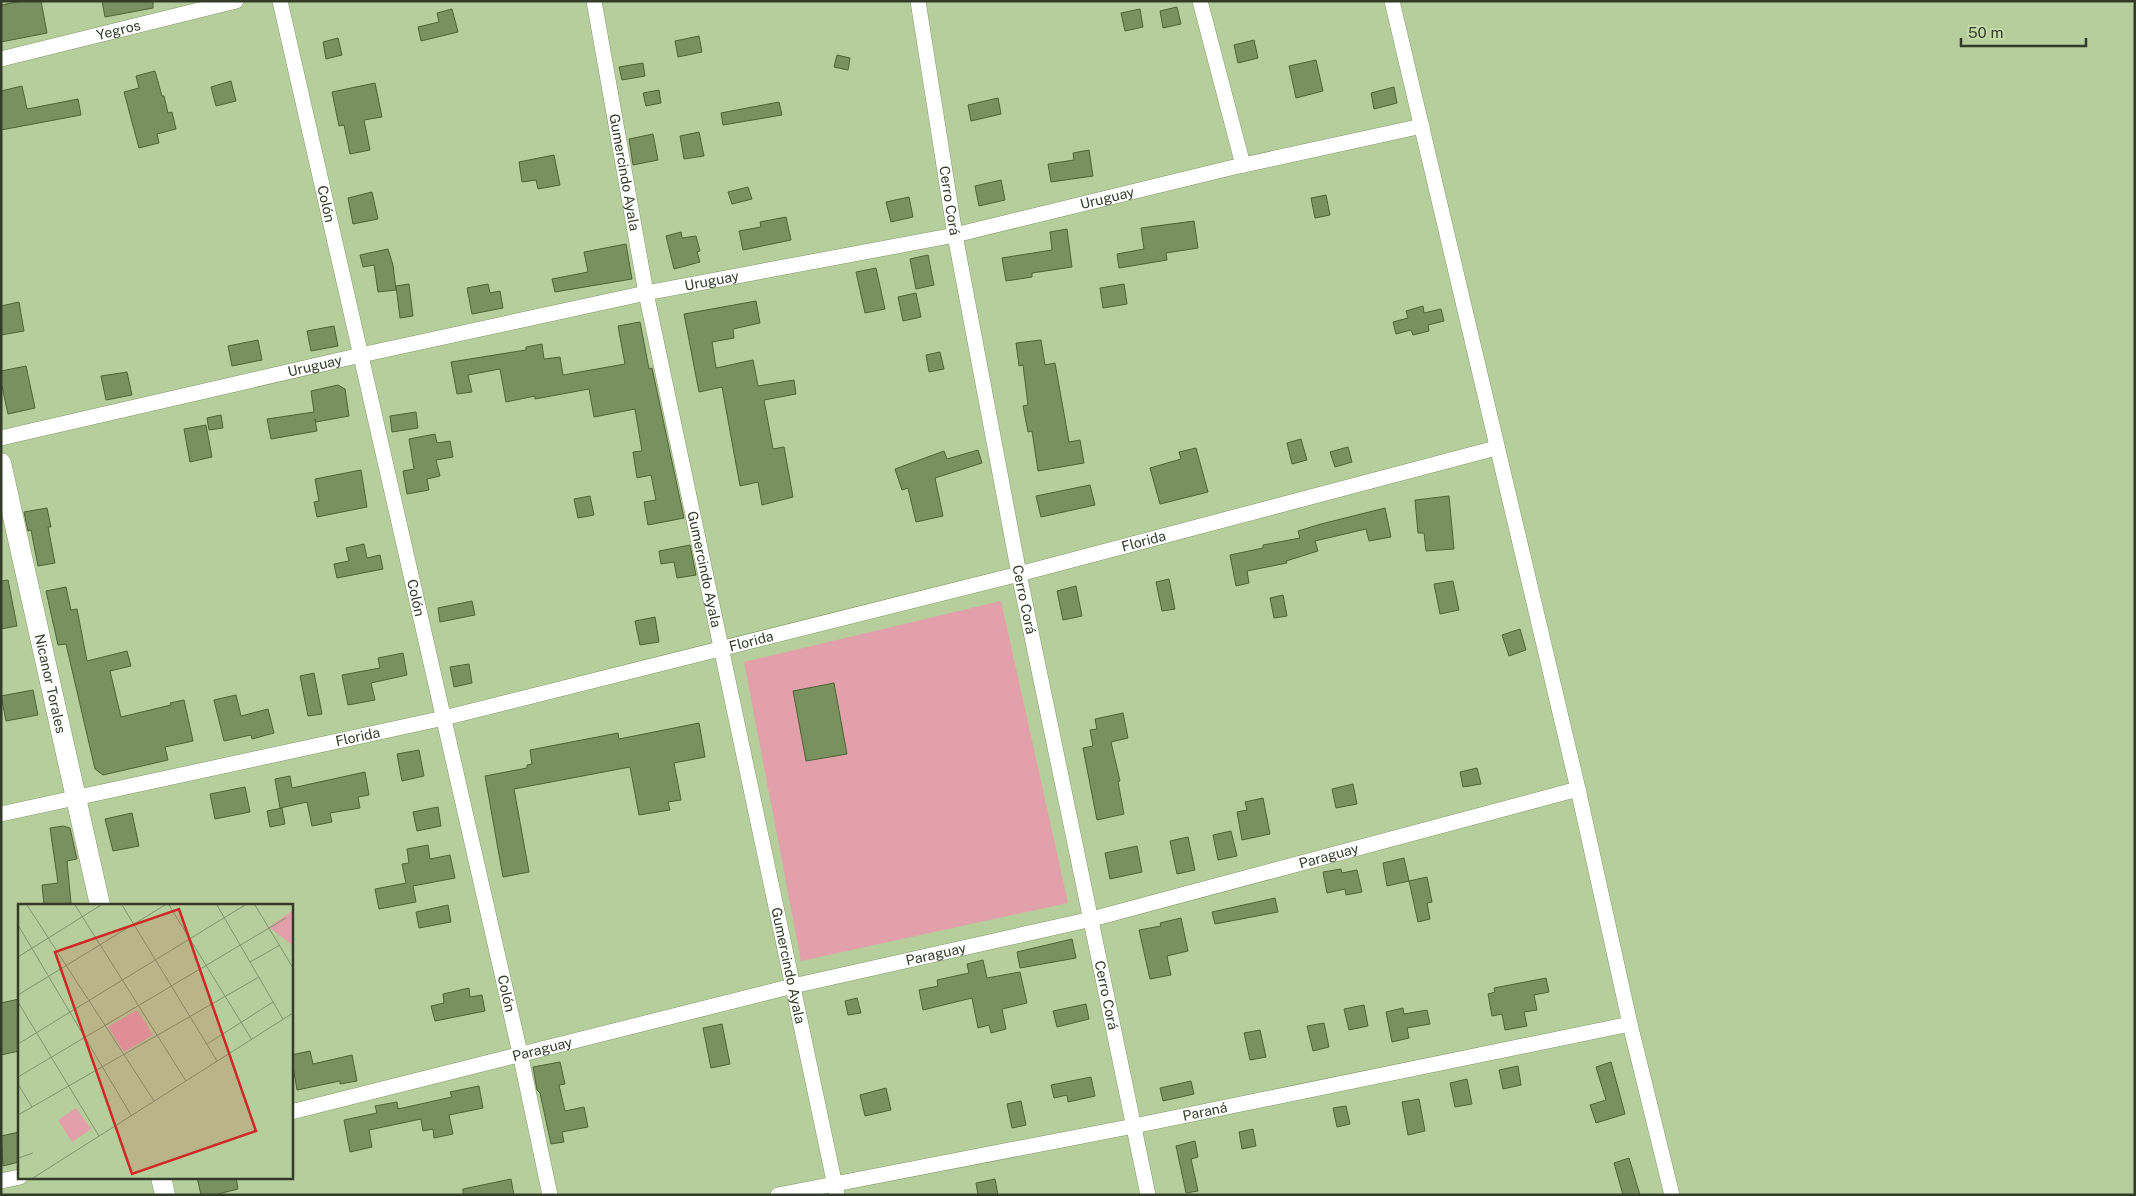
<svg xmlns="http://www.w3.org/2000/svg" width="2136" height="1196" font-family="'Public Sans',sans-serif">
	<style>
		.green { fill: #e2a0aa }
		.building { fill: #79905f; stroke: #4e6335 }
		.lines { fill: none; stroke-linecap: round; stroke-linejoin: round }
		.minor-casing { stroke: #839a69; stroke-width: 16 }
		.tertiary-casing { stroke: #839a69; stroke-width: 21 }
		.minor { stroke: #fff; stroke-width: 15 }
		.tertiary { stroke: #fff; stroke-width: 20 }
		.labels { text-anchor: middle; stroke-width: 5; stroke-linejoin: round; paint-order: stroke }
		.street-label { font-size: 14px; fill: #333c28; stroke: #c3dca8 }
		.inset-road { fill: none; stroke: #82946d; stroke-width: 1 }
		.view { fill: #ce2928; fill-opacity: 0.15; stroke: #ce2928; stroke-width: 2.5 }
		.inset-edge { fill: none; stroke: #333c28; stroke-width: 2.5 }
	</style>
	<rect width="100%" height="100%" fill="#b6ce9b"/>
	<path class="green" d="M1001,601L1068,903L801,961L744,662Z"/>
	<g class="building">
		<path d="M22,1H41L47,33L1,42V5Z"/>
		<path d="M102,1H153V8L105,17Z"/>
		<path d="M1177,7L1181,24L1163,28L1160,11Z"/>
		<path d="M452,9L458,32L421,41L418,27L439,22L437,13Z"/>
		<path d="M1140,9L1143,27L1125,31L1121,13Z"/>
		<path d="M699,36L702,52L678,57L675,41Z"/>
		<path d="M338,38L342,55L326,59L323,42Z"/>
		<path d="M1254,40L1258,58L1238,63L1234,45Z"/>
		<path d="M837,55L850,58L848,70L834,67Z"/>
		<path d="M1316,60L1323,91L1296,98L1289,66Z"/>
		<path d="M643,63L645,76L622,80L619,67Z"/>
		<path d="M155,71L162,96H164L168,113L172,112L176,129L157,134L159,143L139,148L124,92L139,88L136,76Z"/>
		<path d="M231,81L236,101L216,106L211,87Z"/>
		<path d="M375,83L382,117L364,120L370,150L350,154L344,125L339,126L332,92Z"/>
		<path d="M22,86L27,109L78,99L81,115L1,130V91Z"/>
		<path d="M1394,87L1397,103L1374,109L1371,93Z"/>
		<path d="M659,90L661,103L646,106L643,93Z"/>
		<path d="M998,98L1001,114L971,121L968,105Z"/>
		<path d="M779,102L782,115L723,125L721,113Z"/>
		<path d="M699,132L704,156L684,159L680,136Z"/>
		<path d="M653,134L658,160L633,165L629,139Z"/>
		<path d="M1089,150L1093,176L1051,182L1048,164L1074,160L1073,153Z"/>
		<path d="M554,155L560,185L538,189L536,180L522,182L519,162Z"/>
		<path d="M1001,180L1005,200L979,206L975,186Z"/>
		<path d="M748,187L752,199L732,204L728,192Z"/>
		<path d="M372,192L378,219L353,224L348,198Z"/>
		<path d="M1326,195L1330,215L1315,218L1311,198Z"/>
		<path d="M909,197L913,217L891,222L886,202Z"/>
		<path d="M786,217L791,240L743,250L739,231L761,227L760,222Z"/>
		<path d="M1194,221L1198,248L1166,253L1167,260L1119,268L1117,254L1144,249L1141,228Z"/>
		<path d="M1067,229L1072,267L1032,273V277L1006,281L1002,258L1052,250L1050,232Z"/>
		<path d="M681,232L682,238L696,236L700,251L697,252L700,262L674,269L666,236Z"/>
		<path d="M626,244L632,279L555,292L552,279L588,272L584,252Z"/>
		<path d="M388,249L393,265L396,290L378,292L374,265L363,267L360,255Z"/>
		<path d="M928,255L934,285L916,289L910,259Z"/>
		<path d="M876,268L885,309L865,313L856,272Z"/>
		<path d="M409,284L413,316L400,318L396,286Z"/>
		<path d="M488,284L490,293L500,291L503,308L472,314L467,288Z"/>
		<path d="M1124,284L1127,304L1103,308L1100,288Z"/>
		<path d="M916,293L921,317L903,321L898,297Z"/>
		<path d="M756,301L760,323L733,329L734,338L712,342L716,368L753,360L758,386L794,380L796,394L764,400L773,449L784,447L793,497L762,505L758,482L740,486L722,387L699,392L684,314Z"/>
		<path d="M19,302L24,331L1,335V306Z"/>
		<path d="M1423,306L1424,313L1441,309L1444,321L1428,325L1429,331L1413,335L1411,330L1396,334L1393,322L1408,318L1406,311Z"/>
		<path d="M640,322L649,369L652,368L684,518L648,525L644,502L656,500L651,475L637,478L633,452L642,451L635,409L594,417L589,389L535,399V396L506,402L500,369L468,375L472,392L457,394L451,362L526,350V347L542,344L544,359L560,357L563,375L625,364L618,326Z"/>
		<path d="M334,326L338,346L311,351L307,331Z"/>
		<path d="M258,340L262,360L232,366L228,346Z"/>
		<path d="M1041,340L1045,365L1055,363L1069,442L1080,440L1084,463L1038,471L1032,431L1028,432L1023,406L1028,405L1023,365L1019,366L1016,343Z"/>
		<path d="M940,352L944,369L929,372L926,355Z"/>
		<path d="M26,366L35,408L8,414L1,382V371Z"/>
		<path d="M127,372L132,395L106,400L101,376Z"/>
		<path d="M338,385L345,389L349,416L316,422L315,419L317,431L271,439L267,419L314,412L311,391Z"/>
		<path d="M416,412L418,428L392,432L390,416Z"/>
		<path d="M221,415L223,428L209,430L207,418Z"/>
		<path d="M206,425L212,457L190,462L184,429Z"/>
		<path d="M435,434L437,443L450,441L453,457L436,460L440,476L427,479L429,490L407,494L403,471L414,469L409,439Z"/>
		<path d="M1301,439L1307,460L1292,464L1287,443Z"/>
		<path d="M1348,447L1352,462L1335,467L1330,452Z"/>
		<path d="M1196,448L1208,492L1160,504L1150,468L1181,459L1179,452Z"/>
		<path d="M978,450L982,463L935,478L943,516L916,522L908,488L902,490L895,469L944,451L947,459Z"/>
		<path d="M361,470L367,507L317,517L314,502L319,501L315,479Z"/>
		<path d="M1090,485L1095,505L1041,517L1036,496Z"/>
		<path d="M590,496L594,515L578,518L574,499Z"/>
		<path d="M1449,496L1454,549L1426,551L1424,533H1418L1415,500Z"/>
		<path d="M47,508L51,527H48L55,563L38,566L31,530L28,531L24,512Z"/>
		<path d="M1385,508L1391,537L1369,541L1366,529L1315,541L1318,551L1286,561L1287,563L1247,571L1249,583L1236,586L1230,555L1263,548V545L1300,538L1298,531L1321,524Z"/>
		<path d="M364,544L367,558L380,555L383,569L337,578L334,564L349,561L346,548Z"/>
		<path d="M690,545L696,575L677,578L674,562L661,564L659,551Z"/>
		<path d="M1169,579L1175,609L1162,611L1156,582Z"/>
		<path d="M8,580L17,626L1,629V581Z"/>
		<path d="M1453,581L1459,610L1440,614L1434,584Z"/>
		<path d="M1076,586L1082,616L1063,620L1057,591Z"/>
		<path d="M66,587L71,610L77,609L87,661L127,651L131,666L110,671L121,717L171,705L170,703L184,700L193,741L165,747L168,760L103,775L95,769L66,644L58,645L46,591Z"/>
		<path d="M1283,595L1287,616L1274,618L1270,598Z"/>
		<path d="M472,601L475,615L440,622L438,608Z"/>
		<path d="M655,617L659,642L640,645L635,621Z"/>
		<path d="M1520,629L1526,650L1509,656L1502,635Z"/>
		<path d="M403,653L407,675L371,683L375,700L348,705L342,675L380,668L378,658Z"/>
		<path d="M469,664L472,683L454,687L450,667Z"/>
		<path d="M314,673L322,714L308,716L300,676Z"/>
		<path d="M834,683L847,754L806,761L793,691Z"/>
		<path d="M33,690L38,715L6,721L1,696Z"/>
		<path d="M236,695L241,716L268,709L274,733L252,739L251,735L224,741L214,700Z"/>
		<path d="M1123,713L1128,738L1111,742L1120,781L1118,782L1124,814L1097,820L1083,748L1093,746L1090,730L1097,729L1095,719Z"/>
		<path d="M699,723L705,757L674,763L681,800L668,802L670,810L639,815L630,767L514,789L529,872L503,877L485,776L527,768V765L532,764L530,750L618,733L619,739Z"/>
		<path d="M419,750L424,776L402,781L397,754Z"/>
		<path d="M1477,768L1481,784L1463,787L1460,772Z"/>
		<path d="M365,772L369,795L358,797L360,808L330,813L332,822L312,826L307,802L280,808L275,779L290,776L292,788Z"/>
		<path d="M1353,784L1357,804L1336,808L1332,789Z"/>
		<path d="M245,787L250,812L215,819L210,794Z"/>
		<path d="M1263,798L1270,834L1242,840L1237,812L1247,810L1245,802Z"/>
		<path d="M438,807L441,826L417,831L413,812Z"/>
		<path d="M282,808L285,824L270,827L267,811Z"/>
		<path d="M132,813L139,846L113,851L105,819Z"/>
		<path d="M63,826L70,828L77,859L67,861L71,903L44,905L42,885L58,883L50,828Z"/>
		<path d="M1231,831L1237,856L1218,860L1213,835Z"/>
		<path d="M1188,837L1195,870L1177,874L1170,841Z"/>
		<path d="M428,845L430,859L450,855L455,878L413,886L416,902L379,909L375,889L406,883L402,864L409,863L407,849Z"/>
		<path d="M1137,846L1142,872L1110,879L1105,853Z"/>
		<path d="M1404,858L1409,881L1387,886L1383,863Z"/>
		<path d="M1341,869L1342,873L1357,870L1362,892L1346,895L1345,889L1327,893L1323,872Z"/>
		<path d="M1427,877L1432,902L1427,903L1430,919L1418,922L1409,881Z"/>
		<path d="M1275,898L1278,912L1215,924L1212,912Z"/>
		<path d="M448,905L451,922L419,928L416,912Z"/>
		<path d="M1181,918L1188,951L1167,956L1171,975L1150,979L1139,930L1161,926L1160,923Z"/>
		<path d="M1072,939L1076,958L1020,968L1017,952Z"/>
		<path d="M983,960L987,978L1020,972L1027,1003L1002,1009L1006,1029L991,1033L989,1025L978,1028L972,998L923,1010L919,990L938,986L937,980L969,973L967,964Z"/>
		<path d="M1546,978L1549,992L1534,995L1537,1010L1524,1012L1527,1026L1505,1030L1502,1014L1492,1016L1488,994L1495,992L1494,988Z"/>
		<path d="M469,988L470,997L482,995L485,1011L435,1021L431,1006L444,1003L443,994Z"/>
		<path d="M857,998L861,1013L848,1015L845,1001Z"/>
		<path d="M19,999V1051L1,1055V1003Z"/>
		<path d="M1086,1004L1089,1019L1057,1027L1053,1011Z"/>
		<path d="M1364,1005L1368,1026L1349,1030L1344,1009Z"/>
		<path d="M1403,1008L1404,1014L1427,1010L1430,1024L1407,1028L1409,1038L1392,1042L1386,1012Z"/>
		<path d="M1324,1023L1329,1047L1313,1051L1307,1026Z"/>
		<path d="M722,1024L730,1064L711,1068L703,1028Z"/>
		<path d="M1260,1030L1266,1057L1250,1060L1244,1033Z"/>
		<path d="M310,1051L313,1064L352,1055L357,1081L340,1084V1081L297,1090L291,1055Z"/>
		<path d="M560,1062L565,1084L559,1085L565,1111L584,1107L588,1127L562,1132L564,1142L551,1144L540,1093L537,1090L533,1067Z"/>
		<path d="M1611,1062L1625,1114L1596,1123L1590,1105L1606,1100L1596,1067Z"/>
		<path d="M1518,1066L1521,1085L1503,1089L1499,1070Z"/>
		<path d="M1091,1077L1095,1096L1068,1102L1067,1095L1054,1098L1051,1085Z"/>
		<path d="M1467,1079L1472,1104L1455,1107L1450,1083Z"/>
		<path d="M1191,1081L1194,1094L1163,1101L1160,1088Z"/>
		<path d="M479,1086L483,1108L449,1115L453,1134L434,1138L433,1129L423,1131L421,1119L369,1130L372,1147L350,1152L344,1120L377,1113L375,1106L397,1102L398,1109L452,1097L450,1092Z"/>
		<path d="M886,1088L891,1110L865,1116L860,1095Z"/>
		<path d="M1419,1099L1425,1131L1408,1135L1402,1102Z"/>
		<path d="M1021,1101L1026,1125L1012,1128L1007,1104Z"/>
		<path d="M1346,1106L1350,1124L1337,1127L1333,1108Z"/>
		<path d="M1253,1129L1256,1146L1242,1149L1239,1132Z"/>
		<path d="M19,1132V1162L3,1166L1,1136Z"/>
		<path d="M1195,1141L1198,1157L1191,1159L1198,1191L1186,1193L1176,1146Z"/>
		<path d="M1629,1158L1640,1195H1623L1614,1163Z"/>
		<path d="M197,1177H236L238,1189L214,1195H201Z"/>
		<path d="M511,1179L514,1195H463V1189Z"/>
		<path d="M995,1179L998,1195H978L976,1183Z"/>
	</g>
	<g class="lines">
		<defs>
			<g id="minor">
				<path id="s1" d="M280,1L520,1053L550,1195"/>
				<path id="s2" d="M594,1L646,293L837,1195"/>
				<path id="s3" d="M918,1L955,235L1019,574L1148,1195"/>
				<path d="M1200,1L1243,165"/>
				<path d="M1392,1L1578,789L1630,1024L1672,1195"/>
				<path id="s4" d="M1,59L236,1"/>
				<path id="s5" d="M1,438L361,355L646,293L955,235L1230,168L1422,126"/>
				<path id="s6" d="M1,814L444,718L1019,574L1496,448"/>
				<path id="s7" d="M291,1112L793,986L1092,919L1578,789"/>
				<path d="M1,1181L20,1177"/>
				<path id="s8" d="M778,1195L1134,1126L1630,1024"/>
			</g>
			<g id="tertiary">
				<path id="s9" d="M1,463L100,905"/>
				<path d="M161,1177L165,1195"/>
			</g>
		</defs>
		<use href="#minor" class="minor-casing"/>
		<use href="#tertiary" class="tertiary-casing"/>
		<use href="#minor" class="minor"/>
		<use href="#tertiary" class="tertiary"/>
	</g>
	<g class="labels">
		<g class="street-label">
			<text dy="5" stroke="none"><textPath href="#s4" startOffset="121">Yegros</textPath></text>
			<text dy="5" stroke="none"><textPath href="#s2" startOffset="174">Gumercindo Ayala</textPath></text>
			<text dy="5" stroke="none"><textPath href="#s5" startOffset="1132">Uruguay</textPath></text>
			<text dy="5" stroke="none"><textPath href="#s3" startOffset="202">Cerro Corá</textPath></text>
			<text dy="5" stroke="none"><textPath href="#s1" startOffset="208">Colón</textPath></text>
			<text dy="5" stroke="none"><textPath href="#s5" startOffset="728">Uruguay</textPath></text>
			<text dy="5" stroke="none"><textPath href="#s5" startOffset="322">Uruguay</textPath></text>
			<text dy="5" stroke="none"><textPath href="#s6" startOffset="1175">Florida</textPath></text>
			<text dy="5" stroke="none"><textPath href="#s2" startOffset="579">Gumercindo Ayala</textPath></text>
			<text dy="5" stroke="none"><textPath href="#s1" startOffset="612">Colón</textPath></text>
			<text dy="5" stroke="none"><textPath href="#s3" startOffset="608">Cerro Corá</textPath></text>
			<text dy="5" stroke="none"><textPath href="#s6" startOffset="770">Florida</textPath></text>
			<text dy="5" stroke="none"><textPath href="#s9" startOffset="226">Nicanor Torales</textPath></text>
			<text dy="5" stroke="none"><textPath href="#s6" startOffset="365">Florida</textPath></text>
			<text dy="5" stroke="none"><textPath href="#s7" startOffset="1069">Paraguay</textPath></text>
			<text dy="5" stroke="none"><textPath href="#s7" startOffset="664">Paraguay</textPath></text>
			<text dy="5" stroke="none"><textPath href="#s2" startOffset="984">Gumercindo Ayala</textPath></text>
			<text dy="5" stroke="none"><textPath href="#s1" startOffset="1018">Colón</textPath></text>
			<text dy="5" stroke="none"><textPath href="#s3" startOffset="1012">Cerro Corá</textPath></text>
			<text dy="5" stroke="none"><textPath href="#s7" startOffset="259">Paraguay</textPath></text>
			<text dy="5" stroke="none"><textPath href="#s8" startOffset="435">Paraná</textPath></text>
		</g>
	</g>
	<g transform="translate(18 904)">
		<rect width="275" height="275" fill="#b6ce9b"/>
		<path d="M119,106L135,131L106,148L90,123ZM58,204L73,225L54,238L40,216Z" fill="#e2a0aa"/>
		<path d="M275,6V42L251,23Z" fill="#e2a0aa"/>
		<path class="inset-road" d="M9,1L136,197M57,1L168,177M104,1L199,157M151,1L234,136M199,1L265,115M237,1L275,64M0,21L113,211M0,53L83,1M232,58L262,41M0,91L147,1M0,98L81,232M0,140L227,1M189,140L255,98M0,173L268,14M0,180L14,203M0,211L241,73M0,254L15,249M15,274L275,109"/>
		<path class="view" d="M161,5L238,227L114,270L37,48Z"/>
		<rect width="275" height="275" class="inset-edge"/>
	</g>
	<rect width="2136" height="1196" fill="none" stroke="#333c28" stroke-width="5"/>
	<path d="M1961 38v8h125v-8" fill="none" stroke="#333c28" stroke-width="2.5"/>
	<text x="1968" y="38" font-size="15" fill="#333c28" stroke="#c3dca8" stroke-width="4" paint-order="stroke">50 m</text>
</svg>
